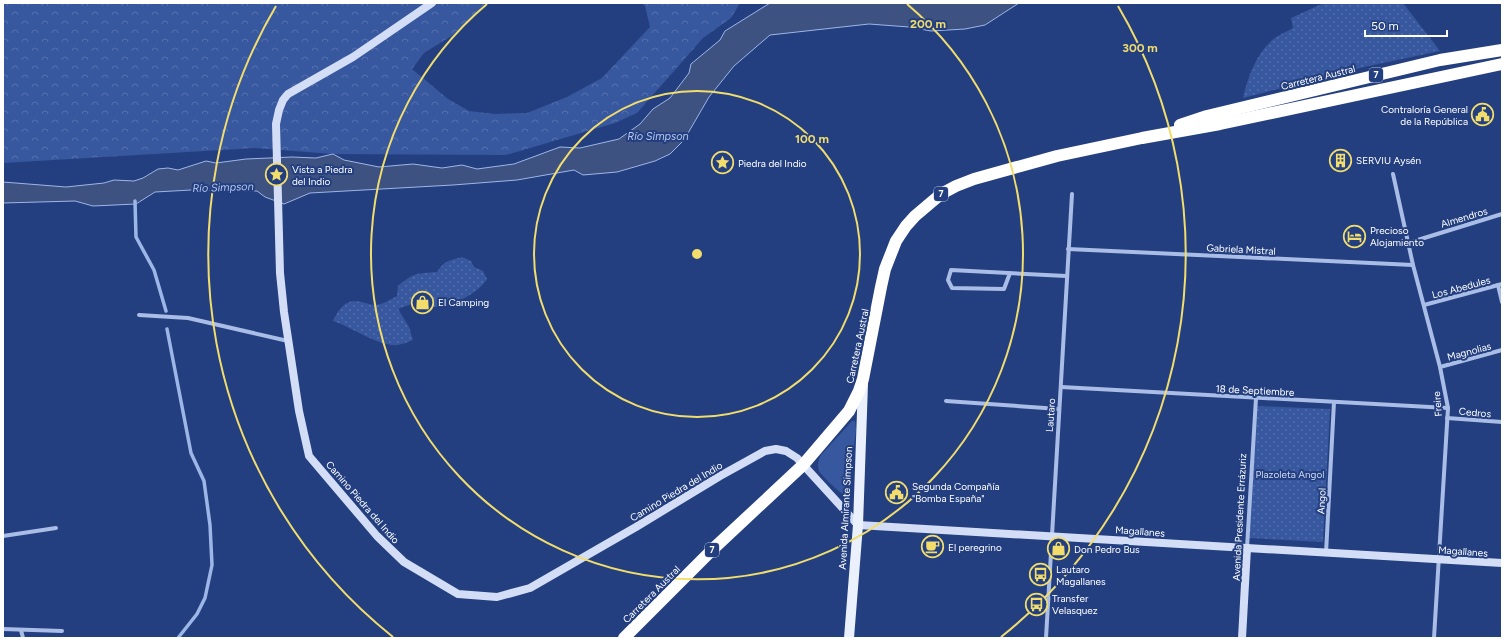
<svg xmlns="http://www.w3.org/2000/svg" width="1505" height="641" font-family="Figtree,sans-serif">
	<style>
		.grass { fill: #37579e }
		.forest { fill: url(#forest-crowns) }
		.park { fill: url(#park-dots) }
		.water { fill: #3e5282; stroke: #9db6e8 }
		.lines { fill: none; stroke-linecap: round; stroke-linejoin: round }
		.stream { stroke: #9db6e8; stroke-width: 3.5 }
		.street { stroke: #a9bde7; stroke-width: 4 }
		.secondary { stroke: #d3def6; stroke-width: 8 }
		.primary { stroke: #ebf0fd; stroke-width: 10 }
		.highway { stroke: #fff; stroke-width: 12 }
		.ring { fill: none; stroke: #f2dd6c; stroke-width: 2 }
		.labels { text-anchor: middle; stroke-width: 4; stroke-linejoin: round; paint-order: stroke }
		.shield { fill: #233f80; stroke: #bdc5d9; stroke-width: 1 }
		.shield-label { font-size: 9px; font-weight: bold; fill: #fff }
		.street-label { font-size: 10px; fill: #fff; stroke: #233f80 }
		.poi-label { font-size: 10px; fill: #fff; stroke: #233f80; text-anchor: start }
		.park-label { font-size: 10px; fill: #cddaf5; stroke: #233f80 }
		.water-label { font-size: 11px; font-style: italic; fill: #b5c7ee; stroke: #233f80 }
		.centre { fill: #f2dd6c; stroke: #233f80; stroke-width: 2 }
		.ring-label { font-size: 12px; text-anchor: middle; font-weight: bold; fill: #f2dd6c; stroke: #233f80; stroke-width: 4; stroke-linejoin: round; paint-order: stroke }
	</style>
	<defs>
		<pattern id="forest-crowns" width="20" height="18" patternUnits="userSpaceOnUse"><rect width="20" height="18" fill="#37579e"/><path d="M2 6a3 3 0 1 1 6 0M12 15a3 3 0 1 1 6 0" fill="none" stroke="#5570ad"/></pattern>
		<pattern id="park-dots" width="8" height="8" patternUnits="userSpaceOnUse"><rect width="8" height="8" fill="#37579e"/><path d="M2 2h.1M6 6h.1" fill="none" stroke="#5570ad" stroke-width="1.8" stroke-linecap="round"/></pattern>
	</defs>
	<rect width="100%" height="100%" fill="#233f80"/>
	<path class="grass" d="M852,421H855L856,429L849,493L847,496C841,495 822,476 819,471C817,465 818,460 821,455Z"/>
	<path class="forest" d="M3,3H486L453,35L424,53L412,69L448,99L469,111L495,114L527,113L567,97L602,78L650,27L645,6L642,3H740L731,18L703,38L637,113L615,123L506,155L333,154L255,148L3,163Z"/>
	<g class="park">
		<path d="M1324,3H1403L1440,51L1364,67L1243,98C1248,76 1257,51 1276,37C1281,34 1288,31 1293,28L1291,18Z"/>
		<path d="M462,257L471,261L474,267L483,271L487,279C479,293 450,308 434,307C428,306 422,302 416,303C410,304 404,307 398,309L409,327L413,340C408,342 403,344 398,345C379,347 352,327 333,321C337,313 343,301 355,301C361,301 367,304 374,305C382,305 390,300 397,296L398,286C414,272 417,274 437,272C445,260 449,261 462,257Z"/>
		<path d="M1256,406L1330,409L1323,542L1249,538Z"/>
	</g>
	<path class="water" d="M770,3H1019L985,25L965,29L931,31L909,27L869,24L770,35L734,66L709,97L684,140L670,154L655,161L617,172L583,175L574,170L517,180L453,185L310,193L284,204L265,197L257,191L191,190L155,192L136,204L93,206L75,201L3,203V182L66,187L104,183L114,180L134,181L143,178L158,169L168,168L178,170L206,161L216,163L246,159L292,157L316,158L333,154L344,160L379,167L413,164L442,168L462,165L477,169L514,164L560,147L580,148L619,139L640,124L653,109L670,98L689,73L691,64L720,40L725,31Z"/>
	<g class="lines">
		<g class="stream">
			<path d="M135,201L136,237L154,270L166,311"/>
			<path d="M167,329L191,453L204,481L210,525L212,565L205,598L197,614L178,638"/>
		</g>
		<g class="street">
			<path d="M1393,174L1413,265L1440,367L1448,408L1434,638"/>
			<path d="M1408,243L1502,214"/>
			<path d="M1068,249L1413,265"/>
			<path d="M1010,273L1004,289L952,288L948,280L951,270L1066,276"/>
			<path d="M1498,285L1502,302"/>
			<path d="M1424,305L1502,284"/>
			<path d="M139,315L188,318L288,341"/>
			<path d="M1440,367L1502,350"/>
			<path d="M1061,387L1448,408"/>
			<path d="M946,401L1059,409"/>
			<path d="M1447,418L1502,422"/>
			<path d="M3,536L56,528"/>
			<path d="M1247,548L1256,398"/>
			<path d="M1326,553L1334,402"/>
			<path d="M3,629L62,631"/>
			<path d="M21,630L23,638"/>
			<path d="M1046,638L1072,194"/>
		</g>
		<g class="secondary">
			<path d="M432,3L353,57L288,94L283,100L279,110L276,124L280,273L284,312L299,411L309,456L377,536L404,562L458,594L497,597L530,588L636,527L720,476L765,451L776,449L786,451L797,458L858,525L1502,563"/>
			<path d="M1242,638L1247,548"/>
		</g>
		<path class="primary" d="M849,638L858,525L863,384"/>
		<g class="highway">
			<path d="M1180,125L1207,116L1440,60L1502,50"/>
			<path d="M624,638L713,549L803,465L849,411L859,391L863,379L881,287L885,269L896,241L906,226L915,216L941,194L956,186L974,179L1057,156L1142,138L1220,124L1502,64"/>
		</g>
	</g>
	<g class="ring">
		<circle cx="697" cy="254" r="163"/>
		<path d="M907 4A326 326 0 1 1 487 4"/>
		<path d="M393 637A489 489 0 0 1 276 6M1118 6A489 489 0 0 1 1001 637"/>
	</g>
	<defs>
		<symbol id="civic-ring" viewBox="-11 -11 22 22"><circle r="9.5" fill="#233f80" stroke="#f2dd6c" stroke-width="1.5"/><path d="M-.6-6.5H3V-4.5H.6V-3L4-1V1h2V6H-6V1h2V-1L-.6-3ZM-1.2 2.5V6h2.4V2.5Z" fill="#f2dd6c"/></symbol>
		<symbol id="building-ring" viewBox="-11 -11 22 22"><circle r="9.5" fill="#233f80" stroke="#f2dd6c" stroke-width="1.5"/><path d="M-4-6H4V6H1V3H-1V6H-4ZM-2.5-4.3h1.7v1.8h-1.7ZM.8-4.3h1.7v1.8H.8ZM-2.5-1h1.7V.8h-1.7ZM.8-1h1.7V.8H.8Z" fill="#f2dd6c"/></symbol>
		<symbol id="sight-ring" viewBox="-11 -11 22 22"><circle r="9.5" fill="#233f80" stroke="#f2dd6c" stroke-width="1.5"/><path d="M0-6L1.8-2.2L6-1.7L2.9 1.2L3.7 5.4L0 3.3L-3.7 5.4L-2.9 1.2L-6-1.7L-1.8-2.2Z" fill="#f2dd6c"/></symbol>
		<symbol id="hotel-ring" viewBox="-11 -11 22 22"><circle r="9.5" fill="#233f80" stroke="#f2dd6c" stroke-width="1.5"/><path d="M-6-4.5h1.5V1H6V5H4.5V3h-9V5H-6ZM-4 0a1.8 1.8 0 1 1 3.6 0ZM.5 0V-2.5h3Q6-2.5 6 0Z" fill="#f2dd6c"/></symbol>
		<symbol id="shop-ring" viewBox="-11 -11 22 22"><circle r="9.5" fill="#233f80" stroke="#f2dd6c" stroke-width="1.5"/><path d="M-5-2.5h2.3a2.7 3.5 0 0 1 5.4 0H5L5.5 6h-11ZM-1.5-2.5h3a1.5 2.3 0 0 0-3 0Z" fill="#f2dd6c"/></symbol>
		<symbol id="cafe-ring" viewBox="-11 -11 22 22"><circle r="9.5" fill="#233f80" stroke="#f2dd6c" stroke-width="1.5"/><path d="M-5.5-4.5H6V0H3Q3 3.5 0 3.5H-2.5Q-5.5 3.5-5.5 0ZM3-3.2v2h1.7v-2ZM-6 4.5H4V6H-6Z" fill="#f2dd6c"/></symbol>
		<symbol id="bus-ring" viewBox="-11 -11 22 22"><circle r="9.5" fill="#233f80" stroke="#f2dd6c" stroke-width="1.5"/><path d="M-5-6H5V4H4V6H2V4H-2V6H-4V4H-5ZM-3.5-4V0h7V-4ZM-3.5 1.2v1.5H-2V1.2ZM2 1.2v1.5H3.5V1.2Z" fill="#f2dd6c"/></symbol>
	</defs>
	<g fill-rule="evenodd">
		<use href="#civic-ring" x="1470" y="102" width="25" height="25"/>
		<use href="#building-ring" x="1328" y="148" width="25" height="25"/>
		<use href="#sight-ring" x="710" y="150" width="25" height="25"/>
		<use href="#sight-ring" x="264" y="162" width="25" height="25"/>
		<use href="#hotel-ring" x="1342" y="224" width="25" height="25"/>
		<use href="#shop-ring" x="410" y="290" width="25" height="25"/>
		<use href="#civic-ring" x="884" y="480" width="25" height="25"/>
		<use href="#cafe-ring" x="920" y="534" width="25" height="25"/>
		<use href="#shop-ring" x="1046" y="536" width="25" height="25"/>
		<use href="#bus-ring" x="1028" y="562" width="25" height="25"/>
		<use href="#bus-ring" x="1024" y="592" width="25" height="25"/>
	</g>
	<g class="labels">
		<g class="shield">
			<rect x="1369" y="68" width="14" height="14" rx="3"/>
			<rect x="934" y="187" width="14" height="14" rx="3"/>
			<rect x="705" y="543" width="14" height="14" rx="3"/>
		</g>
		<g class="shield-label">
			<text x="1376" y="78">7</text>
			<text x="941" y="197">7</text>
			<text x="712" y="553">7</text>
		</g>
		<g class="street-label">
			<text transform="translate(1318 77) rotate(-14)" y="4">Carretera Austral</text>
			<text transform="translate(1464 217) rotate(-17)" y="4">Almendros</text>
			<text transform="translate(1241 249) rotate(3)" y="4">Gabriela Mistral</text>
			<text transform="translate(1461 287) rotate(-15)" y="4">Los Abedules</text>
			<text transform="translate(857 346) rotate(-78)" y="4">Carretera Austral</text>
			<text transform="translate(1469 351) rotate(-15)" y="4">Magnolias</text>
			<text transform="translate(1255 390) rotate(3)" y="4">18 de Septiembre</text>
			<text transform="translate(1437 404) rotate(-95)" y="4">Freire</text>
			<text transform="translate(1475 412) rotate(5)" y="4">Cedros</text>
			<text transform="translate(1050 415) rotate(-86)" y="4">Lautaro</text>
			<text transform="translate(676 491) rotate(-31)" y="4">Camino Piedra del Indio</text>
			<text transform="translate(1321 501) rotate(-87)" y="4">Angol</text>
			<text transform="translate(363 502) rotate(49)" y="4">Camino Piedra del Indio</text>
			<text transform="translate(845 508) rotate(-87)" y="4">Avenida Almirante Simpson</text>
			<text transform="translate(1239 517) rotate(-87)" y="4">Avenida Presidente Errázuriz</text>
			<text transform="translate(1140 531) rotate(4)" y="4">Magallanes</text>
			<text transform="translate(1463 551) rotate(4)" y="4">Magallanes</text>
			<text transform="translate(651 594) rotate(-45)" y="4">Carretera Austral</text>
		</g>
		<g class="poi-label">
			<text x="1468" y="113" text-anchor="end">Contraloría General<tspan x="1468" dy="12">de la República</tspan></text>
			<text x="1356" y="164">SERVIU Aysén</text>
			<text x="738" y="167">Piedra del Indio</text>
			<text x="292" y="173">Vista a Piedra<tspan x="292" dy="12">del Indio</tspan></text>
			<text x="1370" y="234">Precioso<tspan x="1370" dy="12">Alojamiento</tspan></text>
			<text x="438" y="306">El Camping</text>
			<text x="912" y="490">Segunda Compañía<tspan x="912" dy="12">"Bomba España"</tspan></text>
			<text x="948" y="551">El peregrino</text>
			<text x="1074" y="553">Don Pedro Bus</text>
			<text x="1056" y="573">Lautaro<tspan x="1056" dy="12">Magallanes</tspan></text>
			<text x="1052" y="602">Transfer<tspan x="1052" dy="12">Velasquez</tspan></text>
		</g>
		<g class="park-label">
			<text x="1290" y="478">Plazoleta Angol</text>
		</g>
		<g class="water-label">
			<text x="658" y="140">Río Simpson</text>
			<text transform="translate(223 187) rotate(-2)" y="4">Río Simpson</text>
		</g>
	</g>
	<circle cx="697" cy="254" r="6" class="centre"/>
	<g class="ring-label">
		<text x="928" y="28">200 m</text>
		<text x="1140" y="52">300 m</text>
		<text x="812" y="143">100 m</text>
	</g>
	<rect width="1505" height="641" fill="none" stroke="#ffffff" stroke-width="8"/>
	<path d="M1365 30v6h82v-6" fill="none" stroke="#ffffff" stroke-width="2"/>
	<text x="1371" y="30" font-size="12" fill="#ffffff" stroke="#233f80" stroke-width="3" paint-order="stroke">50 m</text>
</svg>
